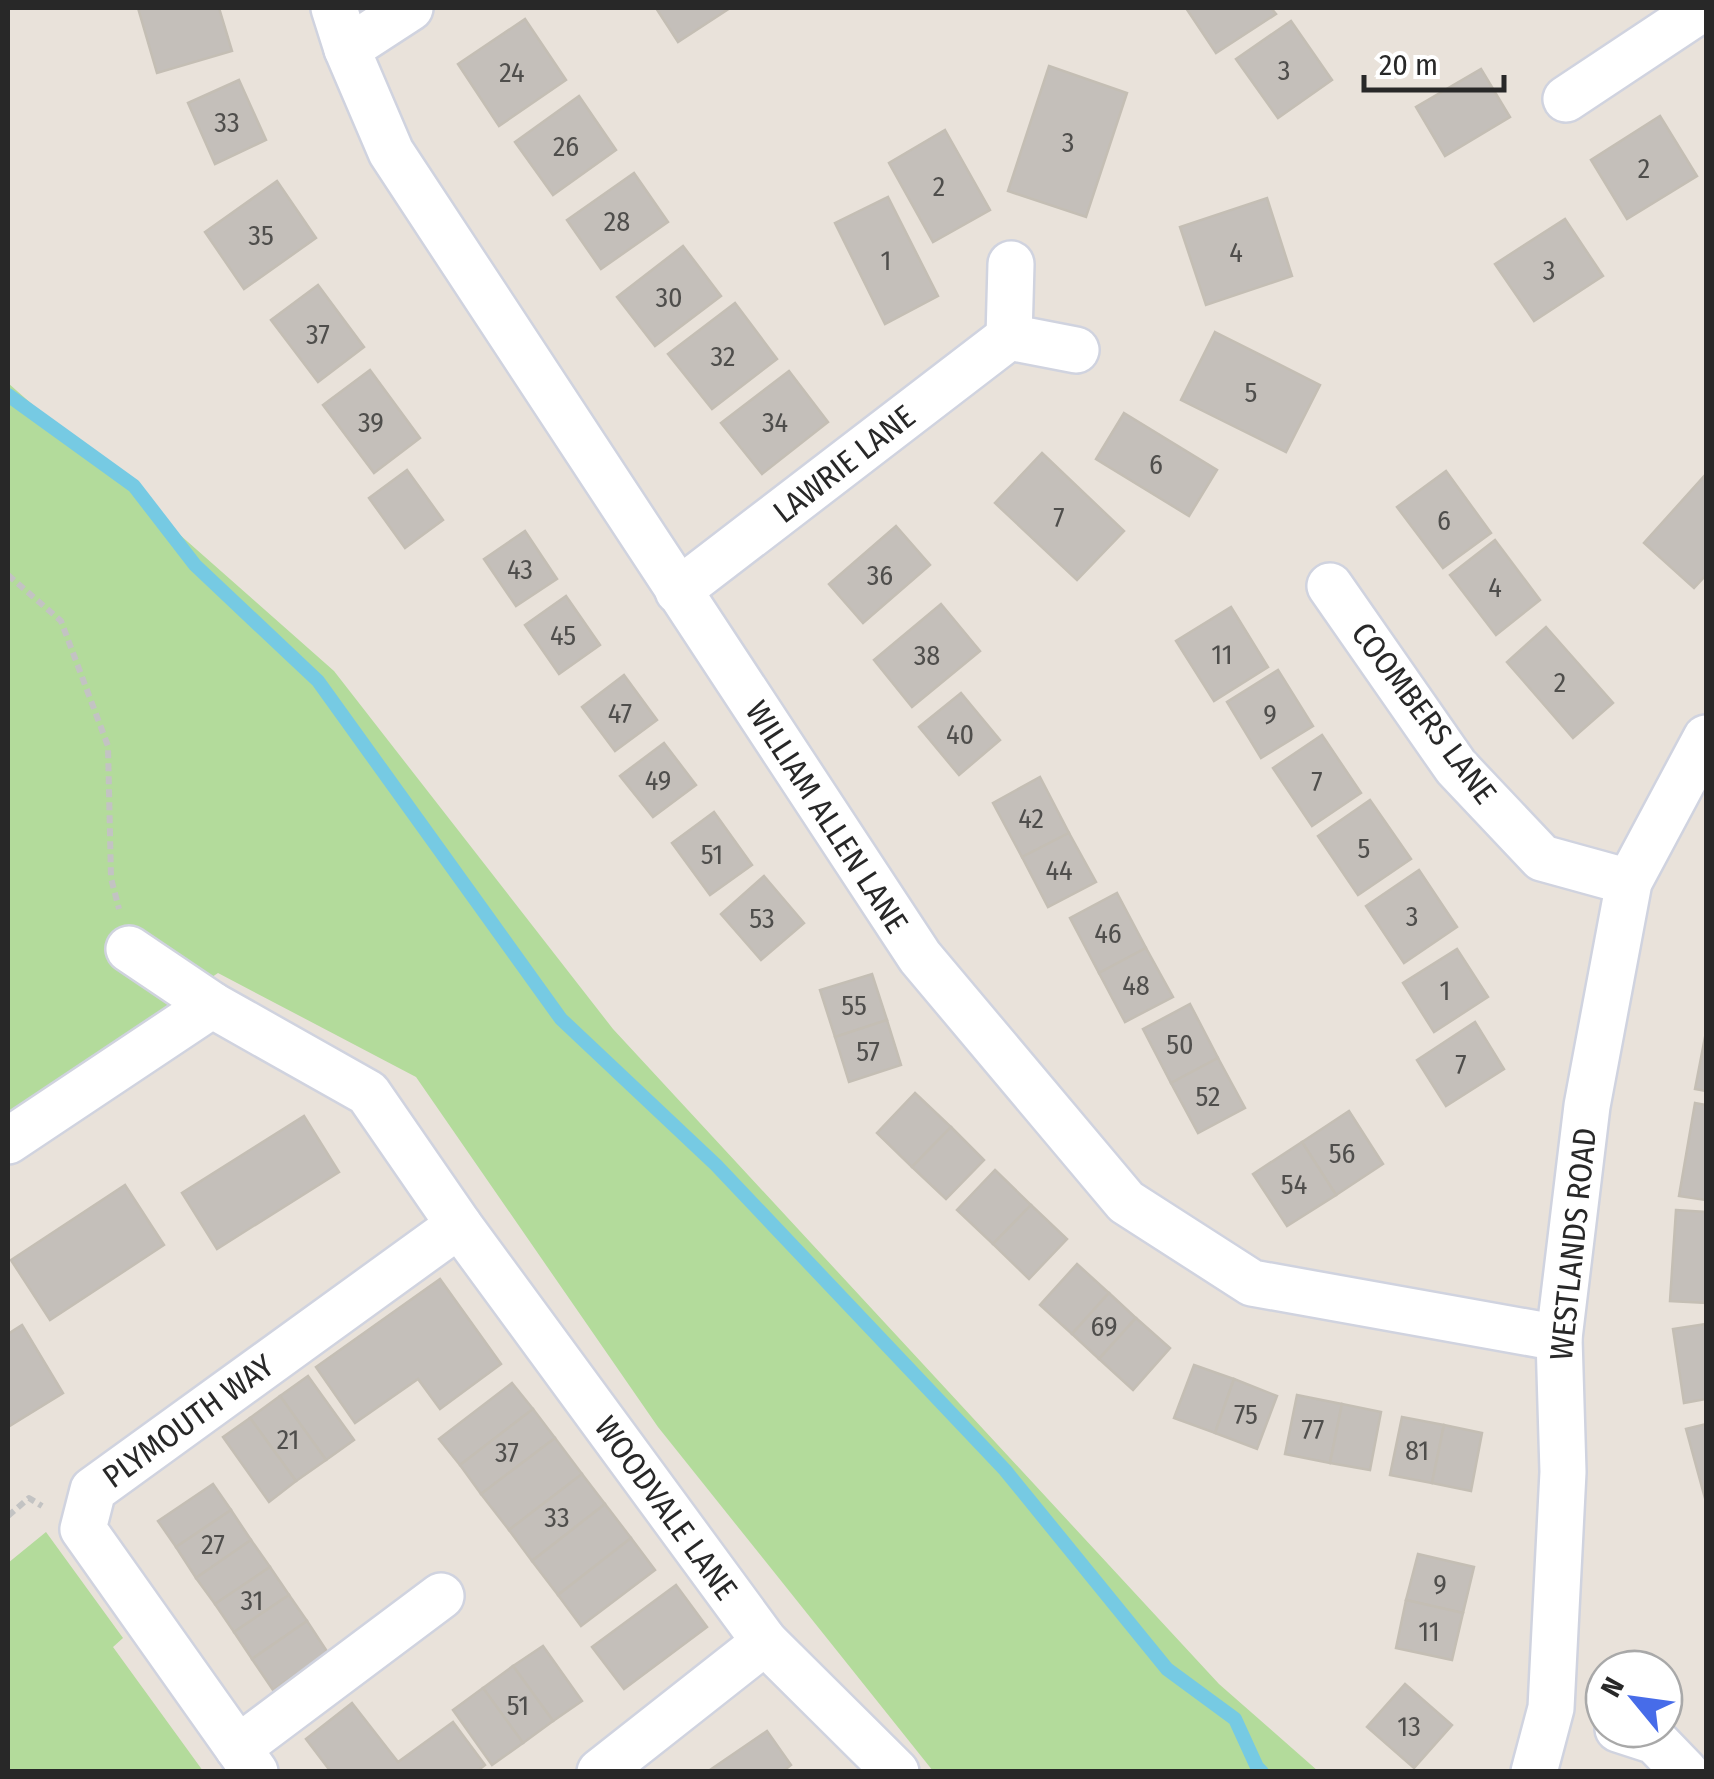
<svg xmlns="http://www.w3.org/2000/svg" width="1714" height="1779" font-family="'Fira Sans Condensed',sans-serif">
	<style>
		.green { fill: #b3db9b }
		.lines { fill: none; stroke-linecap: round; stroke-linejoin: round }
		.stream { stroke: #76cae3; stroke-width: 14 }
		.building { fill: #c4bfba; stroke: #c4beb4; stroke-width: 2.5 }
		.minor-casing { stroke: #d0d3df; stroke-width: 50 }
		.path { stroke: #c3c3c3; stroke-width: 6; stroke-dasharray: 8 5; stroke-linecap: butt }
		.minor { stroke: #fff; stroke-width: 45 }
		.labels { text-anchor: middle; stroke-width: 10; stroke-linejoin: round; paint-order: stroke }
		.number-label { font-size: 28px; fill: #4f4e4c }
		.street-label { font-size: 32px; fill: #282828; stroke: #fff }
	</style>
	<rect width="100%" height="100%" fill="#e9e2da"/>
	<g class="green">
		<path d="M8,383L334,671L613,1029L1219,1684L1318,1771H933L658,1427L416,1077L218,973L8,1114Z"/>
		<path d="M46,1532L123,1638L113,1647L203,1771H8V1563Z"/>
	</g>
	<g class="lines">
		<path class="stream" d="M8,395L134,486L195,565L318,681L561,1019L716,1165L1005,1470L1167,1669L1235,1719L1257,1767L1262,1772"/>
	</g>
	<g class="building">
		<path d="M138,8H219L232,51L157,73Z"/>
		<path d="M656,8H730L678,42Z"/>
		<path d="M1186,8H1271L1276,14L1216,53Z"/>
		<path d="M525,19L566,80L499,126L458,64Z"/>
		<path d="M1291,21L1332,80L1278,118L1236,59Z"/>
		<path d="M1049,66L1127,93L1086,217L1008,191Z"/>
		<path d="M1481,69L1510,117L1445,156L1416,107Z"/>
		<path d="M239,80L266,140L215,164L188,103Z"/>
		<path d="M579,96L616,150L553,195L515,142Z"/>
		<path d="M1660,116L1697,176L1627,219L1591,160Z"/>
		<path d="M945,130L990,210L933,242L889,163Z"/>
		<path d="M634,173L668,222L601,269L567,220Z"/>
		<path d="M277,181L316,238L244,289L205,232Z"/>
		<path d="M888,197L938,296L885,324L835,223Z"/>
		<path d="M1267,198L1292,276L1206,305L1180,227Z"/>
		<path d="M1565,219L1603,276L1534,321L1495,264Z"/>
		<path d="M683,246L721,296L655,346L617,297Z"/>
		<path d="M318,285L364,347L318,382L271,320Z"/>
		<path d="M735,303L777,359L712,409L668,354Z"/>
		<path d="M1215,332L1320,385L1286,452L1181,400Z"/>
		<path d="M370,370L420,438L374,473L323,405Z"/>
		<path d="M789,371L828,422L762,474L721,423Z"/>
		<path d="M1124,413L1217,470L1189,516L1096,459Z"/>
		<path d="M1042,453L1124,531L1077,580L995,503Z"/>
		<path d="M407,470L443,520L405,548L369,498Z"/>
		<path d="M1446,471L1491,533L1443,568L1397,507Z"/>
		<path d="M1706,474V575L1694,588L1644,543Z"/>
		<path d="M896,526L930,565L863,623L829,584Z"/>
		<path d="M525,531L557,579L516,606L484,559Z"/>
		<path d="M1495,540L1540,600L1496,635L1450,575Z"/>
		<path d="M566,596L600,645L559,674L525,625Z"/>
		<path d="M941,604L980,651L912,707L874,660Z"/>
		<path d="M1231,607L1268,667L1214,701L1176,641Z"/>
		<path d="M1546,627L1613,703L1573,738L1507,662Z"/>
		<path d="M1278,670L1313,726L1261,758L1227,702Z"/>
		<path d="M624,675L657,720L615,751L582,707Z"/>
		<path d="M961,693L1000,740L959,775L919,727Z"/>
		<path d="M1322,735L1361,793L1312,826L1273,768Z"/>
		<path d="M664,743L696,785L653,817L620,776Z"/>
		<path d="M1040,777L1069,833L1022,857L993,803Z"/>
		<path d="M1370,800L1411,859L1358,895L1318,836Z"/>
		<path d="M714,812L752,865L710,895L672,843Z"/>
		<path d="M1069,833L1096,882L1048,907L1022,857Z"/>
		<path d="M1419,870L1457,927L1404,963L1366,906Z"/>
		<path d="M764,876L804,923L761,960L721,914Z"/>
		<path d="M1117,893L1146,948L1099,973L1070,918Z"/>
		<path d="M1146,948L1173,997L1125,1022L1099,973Z"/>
		<path d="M1457,949L1488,997L1434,1032L1403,983Z"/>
		<path d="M872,974L887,1020L835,1037L820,990Z"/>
		<path d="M1190,1004L1218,1058L1171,1083L1143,1029Z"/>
		<path d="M887,1020L901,1065L849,1082L835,1037Z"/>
		<path d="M1475,1022L1504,1069L1446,1106L1417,1060Z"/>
		<path d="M1706,1032V1091L1695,1089Z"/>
		<path d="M1218,1058L1245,1108L1198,1133L1171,1083Z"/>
		<path d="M915,1093L951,1127L912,1167L877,1133Z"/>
		<path d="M1695,1103L1706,1105V1200L1679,1196Z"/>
		<path d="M1349,1111L1383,1164L1336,1195L1302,1142Z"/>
		<path d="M304,1116L339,1172L217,1249L182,1193Z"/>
		<path d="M951,1127L984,1160L946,1199L912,1167Z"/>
		<path d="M1302,1142L1336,1195L1287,1226L1253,1174Z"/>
		<path d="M995,1170L1031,1205L993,1244L957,1210Z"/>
		<path d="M125,1185L164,1245L50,1320L11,1260Z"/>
		<path d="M1031,1205L1067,1239L1029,1279L993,1244Z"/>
		<path d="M1676,1210L1706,1212V1303L1670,1301Z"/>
		<path d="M1077,1264L1109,1293L1072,1334L1040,1305Z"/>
		<path d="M440,1279L501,1364L440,1409L418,1379L355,1423L316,1367Z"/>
		<path d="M1109,1293L1136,1318L1099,1359L1072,1334Z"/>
		<path d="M1136,1318L1170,1348L1133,1390L1099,1359Z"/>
		<path d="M1706,1324V1399L1684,1403L1673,1329Z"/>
		<path d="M22,1325L63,1393L8,1427V1334Z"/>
		<path d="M1194,1365L1234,1379L1215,1433L1174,1418Z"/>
		<path d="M308,1376L354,1440L326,1460L280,1396Z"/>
		<path d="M1234,1379L1277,1396L1257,1449L1215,1433Z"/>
		<path d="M512,1383L533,1409L460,1465L439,1439Z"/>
		<path d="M1297,1395L1342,1404L1330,1463L1285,1454Z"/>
		<path d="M280,1396L326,1460L296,1481L250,1418Z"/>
		<path d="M1342,1404L1381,1412L1370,1470L1330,1463Z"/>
		<path d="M533,1409L555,1438L481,1494L460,1465Z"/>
		<path d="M1402,1417L1444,1425L1432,1483L1390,1475Z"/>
		<path d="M250,1418L296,1481L269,1502L223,1437Z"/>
		<path d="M1706,1424V1502L1686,1429Z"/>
		<path d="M1444,1425L1482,1433L1471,1491L1432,1483Z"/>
		<path d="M555,1438L582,1474L509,1530L481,1494Z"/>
		<path d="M582,1474L605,1504L532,1561L509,1530Z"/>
		<path d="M213,1484L231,1510L176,1547L158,1521Z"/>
		<path d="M605,1504L631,1538L558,1595L532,1561Z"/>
		<path d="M231,1510L251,1540L196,1578L176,1547Z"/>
		<path d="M631,1538L655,1570L581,1626L558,1595Z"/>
		<path d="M251,1540L270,1567L215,1604L196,1578Z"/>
		<path d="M1418,1554L1474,1567L1463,1613L1406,1600Z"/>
		<path d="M270,1567L289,1595L234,1632L215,1604Z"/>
		<path d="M676,1585L707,1627L624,1689L592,1647Z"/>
		<path d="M289,1595L307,1621L252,1659L234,1632Z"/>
		<path d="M1406,1600L1463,1613L1452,1660L1396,1648Z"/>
		<path d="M307,1621L328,1653L273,1690L252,1659Z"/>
		<path d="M543,1646L582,1701L553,1721L513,1666Z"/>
		<path d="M513,1666L553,1721L523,1743L483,1688Z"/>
		<path d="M1405,1684L1452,1725L1414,1768L1367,1727Z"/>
		<path d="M483,1688L523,1743L492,1765L453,1710Z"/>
		<path d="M352,1703L398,1762L453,1722L485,1765L476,1772H331L306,1739Z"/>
		<path d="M767,1731L791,1765L782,1772H707Z"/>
	</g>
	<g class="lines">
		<defs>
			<g id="minor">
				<path d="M334,8L347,49L391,152L920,957L1126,1202L1252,1283L1559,1338"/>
				<path d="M347,49L410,8"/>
				<path d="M1566,99L1703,8"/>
				<path d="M1011,264L1009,337L1076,350"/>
				<path d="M1330,586L1456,767L1542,858L1629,882"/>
				<path d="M678,591L1009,337"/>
				<path d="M129,949L212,1005"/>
				<path d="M8,1141L212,1005L368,1093L459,1225L765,1642L896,1772"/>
				<path d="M1618,1729L1655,1741L1685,1772"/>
				<path d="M238,1748L441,1596"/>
				<path d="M255,1772L83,1529L93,1490L459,1225"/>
				<path d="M600,1772L765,1642"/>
				<path d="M1534,1772L1551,1708L1563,1472L1559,1338L1587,1106L1629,882L1706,738"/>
			</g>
		</defs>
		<use href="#minor" class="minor-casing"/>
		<g class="path">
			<path d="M8,575L61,621L108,746L111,878L119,909"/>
			<path d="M8,1516L29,1498L42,1506"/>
		</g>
		<use href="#minor" class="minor"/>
	</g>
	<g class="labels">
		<g class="number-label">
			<text x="1284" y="80">3</text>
			<text x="512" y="82">24</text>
			<text x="227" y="132">33</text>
			<text x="1068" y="152">3</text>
			<text x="566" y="156">26</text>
			<text x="1644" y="178">2</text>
			<text x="939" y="196">2</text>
			<text x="617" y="231">28</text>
			<text x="261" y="245">35</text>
			<text x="1236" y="262">4</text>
			<text x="886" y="270">1</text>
			<text x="1549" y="280">3</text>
			<text x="669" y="307">30</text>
			<text x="318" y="344">37</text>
			<text x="723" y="366">32</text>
			<text x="1251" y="402">5</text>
			<text x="371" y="432">39</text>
			<text x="775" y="432">34</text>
			<text x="1156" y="474">6</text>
			<text x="1059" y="527">7</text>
			<text x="1444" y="530">6</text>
			<text x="520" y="579">43</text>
			<text x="880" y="585">36</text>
			<text x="1495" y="597">4</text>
			<text x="563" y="645">45</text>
			<text x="1222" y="664">11</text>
			<text x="927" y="665">38</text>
			<text x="1560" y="692">2</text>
			<text x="620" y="723">47</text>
			<text x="1270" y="724">9</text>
			<text x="960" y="744">40</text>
			<text x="658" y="790">49</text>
			<text x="1317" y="791">7</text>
			<text x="1031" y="828">42</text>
			<text x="1364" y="858">5</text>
			<text x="712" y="864">51</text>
			<text x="1059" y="880">44</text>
			<text x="1412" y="926">3</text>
			<text x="762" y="928">53</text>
			<text x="1108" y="943">46</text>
			<text x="1136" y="995">48</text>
			<text x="1445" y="1000">1</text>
			<text x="854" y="1015">55</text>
			<text x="1180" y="1054">50</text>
			<text x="868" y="1061">57</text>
			<text x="1461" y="1074">7</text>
			<text x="1208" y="1106">52</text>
			<text x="1342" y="1163">56</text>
			<text x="1294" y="1194">54</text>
			<text x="1104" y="1336">69</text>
			<text x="1246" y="1424">75</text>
			<text x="1313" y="1439">77</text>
			<text x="288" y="1449">21</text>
			<text x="1417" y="1460">81</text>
			<text x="507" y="1462">37</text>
			<text x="557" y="1527">33</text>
			<text x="213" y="1554">27</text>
			<text x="1440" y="1594">9</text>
			<text x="252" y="1610">31</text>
			<text x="1429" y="1641">11</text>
			<text x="518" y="1715">51</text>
			<text x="1409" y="1736">13</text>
		</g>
		<g class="street-label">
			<text transform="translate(844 464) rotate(-38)" y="11">LAWRIE LANE</text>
			<text transform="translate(1424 713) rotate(53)" y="11">COOMBERS LANE</text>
			<text transform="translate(827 817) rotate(57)" y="11">WILLIAM ALLEN LANE</text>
			<text transform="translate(1573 1244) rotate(-84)" y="11">WESTLANDS ROAD</text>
			<text transform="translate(188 1421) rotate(-36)" y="11">PLYMOUTH WAY</text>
			<text transform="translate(666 1508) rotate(54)" y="11">WOODVALE LANE</text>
		</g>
	</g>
	<rect width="1714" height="1779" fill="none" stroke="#282828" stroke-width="20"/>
	<g transform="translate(1634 1699) rotate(299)"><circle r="48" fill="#ffffff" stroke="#a9a9a9" stroke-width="2.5"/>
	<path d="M0-8L18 38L0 25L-18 38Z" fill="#476ce9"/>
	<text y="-15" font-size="28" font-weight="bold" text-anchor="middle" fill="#282828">N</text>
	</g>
	<path d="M1364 75v15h140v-15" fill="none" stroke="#282828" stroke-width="5"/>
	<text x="1379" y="75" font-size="30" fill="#282828" stroke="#ffffff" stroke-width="8" paint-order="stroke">20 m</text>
</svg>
